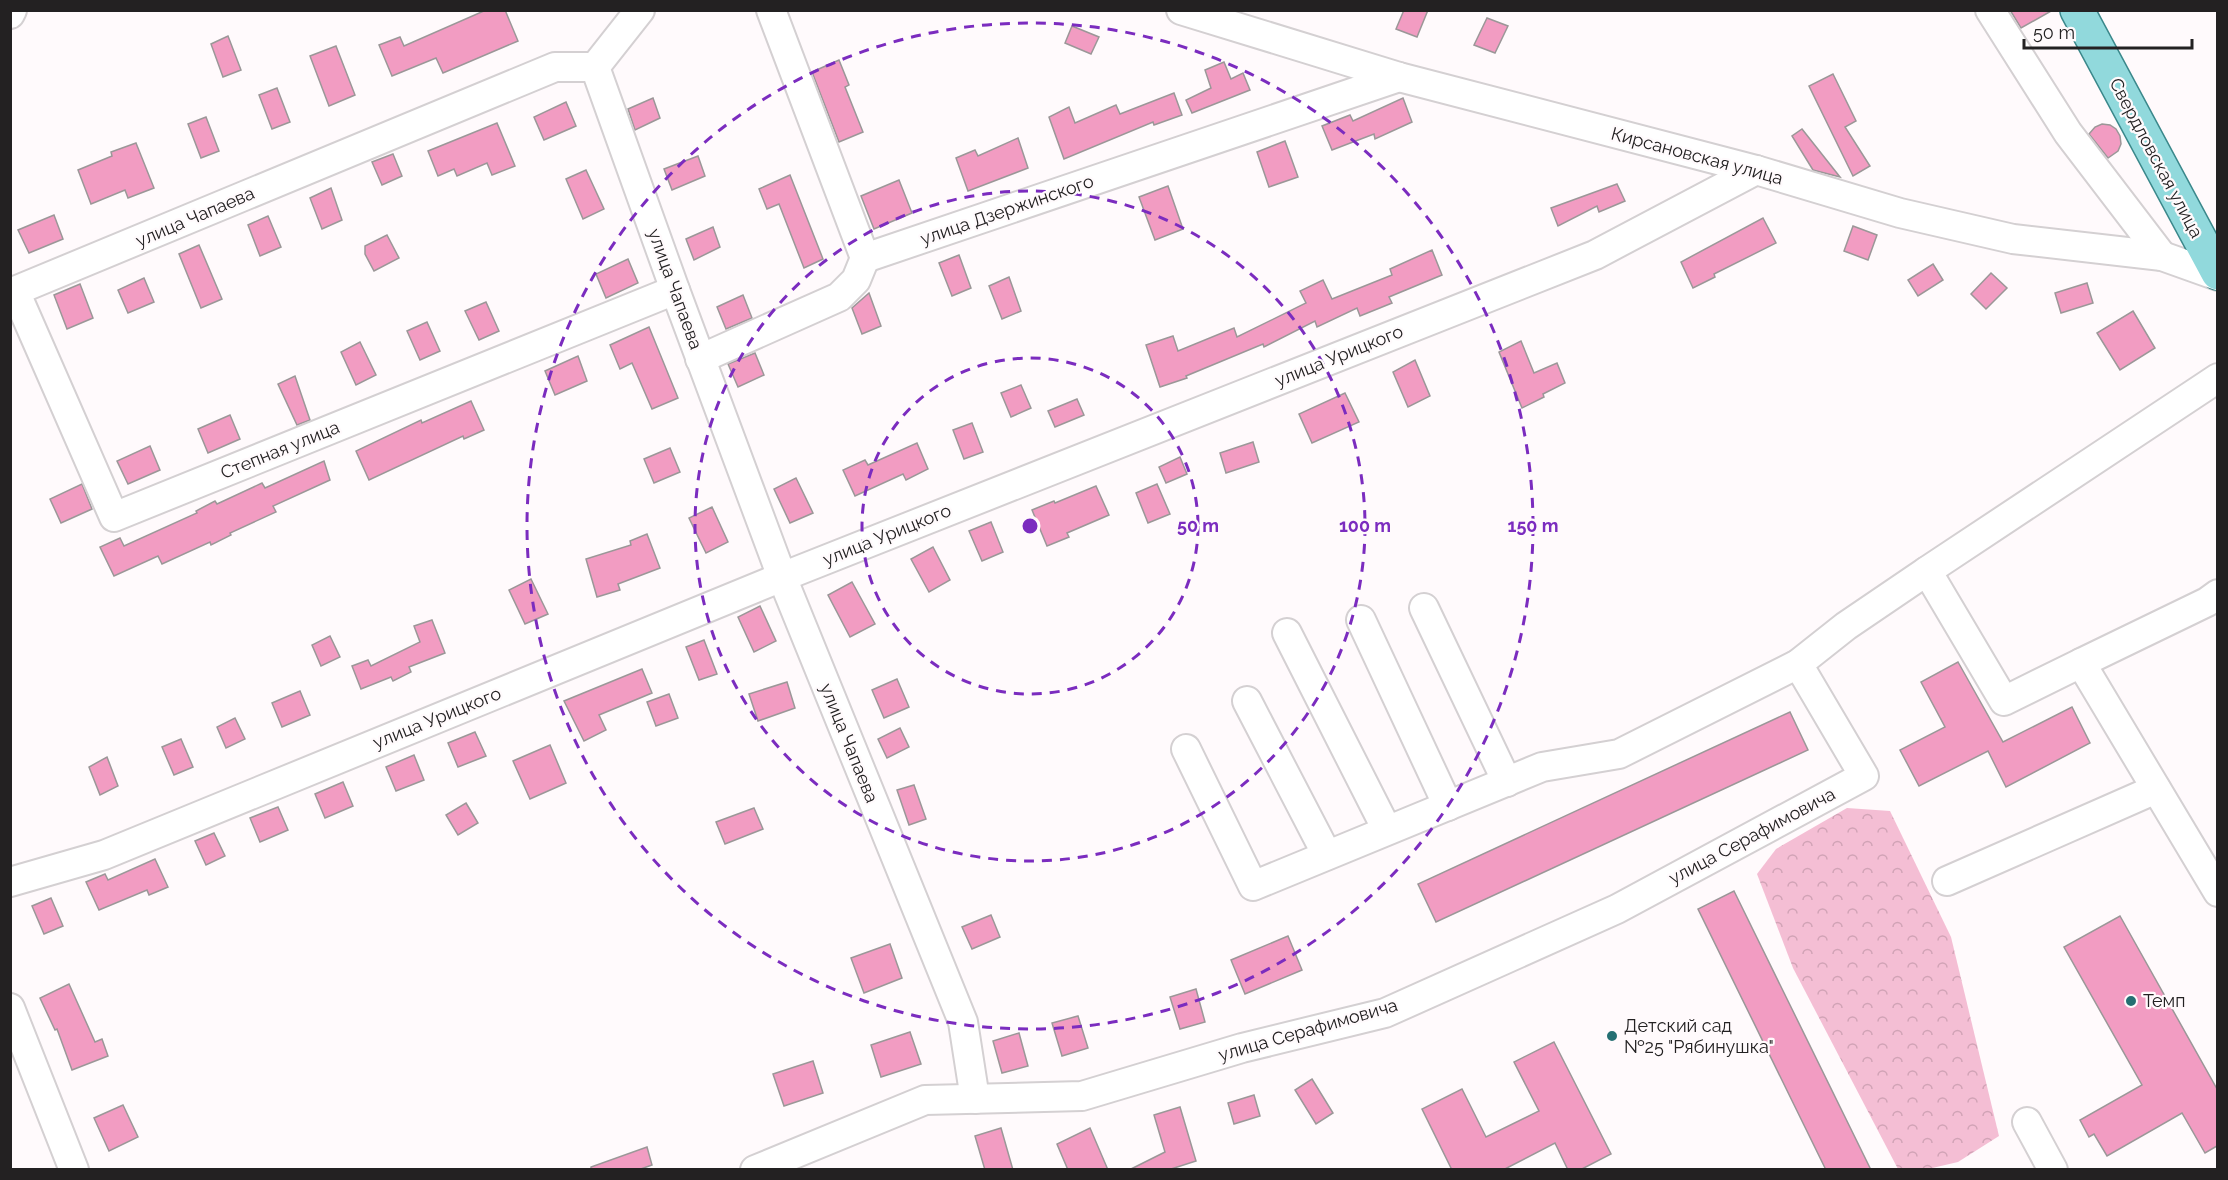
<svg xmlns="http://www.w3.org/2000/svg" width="2228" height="1180" font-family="Raleway,sans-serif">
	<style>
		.forest { fill: url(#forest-crowns) }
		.building { fill: #f29cc2; stroke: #9b9798; stroke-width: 1.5 }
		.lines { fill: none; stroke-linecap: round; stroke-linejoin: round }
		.minor-casing { stroke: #d4d0d2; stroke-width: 32 }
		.major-casing { stroke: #3b888b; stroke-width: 36 }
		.minor { stroke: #fff; stroke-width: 28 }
		.major { stroke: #91d9dc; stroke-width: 33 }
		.ring { fill: none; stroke: #7b2cbf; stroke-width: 3; stroke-dasharray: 10 8 }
		.poi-dot { fill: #246f72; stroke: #fffafc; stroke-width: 2 }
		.labels { text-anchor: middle; stroke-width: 4.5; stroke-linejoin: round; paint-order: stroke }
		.street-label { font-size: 18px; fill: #232122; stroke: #fffafc }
		.poi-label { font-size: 18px; fill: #232122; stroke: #fffafc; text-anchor: start }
		.centre { fill: #7b2cbf; stroke: #fffafc; stroke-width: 3 }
		.ring-label { font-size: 18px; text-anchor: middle; font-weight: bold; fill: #7b2cbf; stroke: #fffafc; stroke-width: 4.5; stroke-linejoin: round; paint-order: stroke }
	</style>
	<defs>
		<pattern id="forest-crowns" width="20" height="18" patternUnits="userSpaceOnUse" patternTransform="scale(1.5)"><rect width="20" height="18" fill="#f4bed4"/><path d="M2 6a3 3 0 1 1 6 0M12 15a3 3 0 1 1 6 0" fill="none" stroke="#d1a3b6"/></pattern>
	</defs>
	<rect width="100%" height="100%" fill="#fffafc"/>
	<path class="forest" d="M1847,808L1890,811L1951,937L1999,1136L1958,1162L1928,1169H1898L1793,968L1757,874L1776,849Z"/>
	<g class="building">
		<path d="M486,10H505L518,41L443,73L436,58L392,76L379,45L400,37L404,46Z"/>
		<path d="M1404,10H1428L1417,37L1396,29Z"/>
		<path d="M2010,10H2053L2021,28Z"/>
		<path d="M1487,18L1508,26L1495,53L1474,45Z"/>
		<path d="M1072,26L1099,37L1091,54L1065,43Z"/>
		<path d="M228,36L241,70L223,77L211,44Z"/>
		<path d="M336,46L355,95L329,106L310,56Z"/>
		<path d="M839,60L849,85L845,87L863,132L839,142L812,72Z"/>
		<path d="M1224,62L1231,79L1243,73L1250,90L1192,113L1186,100L1211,88L1205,70Z"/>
		<path d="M1833,74L1856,121L1845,127L1870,166L1853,176L1809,86Z"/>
		<path d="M277,88L290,122L272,129L259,95Z"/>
		<path d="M1174,93L1182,115L1154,125L1153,122L1064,159L1049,117L1069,107L1075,123L1116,105L1120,114Z"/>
		<path d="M653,98L660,118L635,130L628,109Z"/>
		<path d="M1403,98L1412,122L1375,139L1374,134L1332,150L1322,126L1350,115L1353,121Z"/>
		<path d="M566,102L576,126L544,140L534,117Z"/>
		<path d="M206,117L219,151L201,158L188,124Z"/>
		<path d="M497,123L515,166L492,175L487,163L457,176L454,169L438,176L428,151Z"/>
		<path d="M2102,124L2110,125L2116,129L2120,136L2121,144L2118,151L2108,158L2089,134L2095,127Z"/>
		<path d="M1802,129L1840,177L1813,170L1792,136Z"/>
		<path d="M1018,138L1028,168L968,191L956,158L975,150L978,156Z"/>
		<path d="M1285,141L1298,177L1269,187L1257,152Z"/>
		<path d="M136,143L154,188L128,198L125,190L91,204L78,170L112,156L111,152Z"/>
		<path d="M393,154L402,176L382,185L372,162Z"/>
		<path d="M698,156L705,176L672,190L664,169Z"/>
		<path d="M586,170L604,209L583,219L566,179Z"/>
		<path d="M790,175L823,259L804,268L779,204L767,209L759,189Z"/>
		<path d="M899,180L912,213L874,229L861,196Z"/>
		<path d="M1617,184L1625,201L1599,212L1597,206L1558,226L1551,208Z"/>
		<path d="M1168,186L1183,229L1155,240L1139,197Z"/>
		<path d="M331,188L342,220L322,229L310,198Z"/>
		<path d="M54,215L63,239L29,253L18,230Z"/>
		<path d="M268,216L281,247L260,256L248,225Z"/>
		<path d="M1763,218L1776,243L1714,274L1715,277L1693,288L1681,262Z"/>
		<path d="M1853,226L1877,235L1868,260L1844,251Z"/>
		<path d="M713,227L720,247L694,260L686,239Z"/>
		<path d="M387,235L399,258L374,271L365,254V246Z"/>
		<path d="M199,245L222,299L201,308L179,254Z"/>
		<path d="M1432,250L1442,275L1389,297L1392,303L1360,316L1357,308L1317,327L1315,321L1264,347L1263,344L1186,376L1187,378L1160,387L1146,345L1173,336L1178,351L1234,328L1237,337L1306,303L1300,291L1323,280L1332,299L1392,275L1390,269Z"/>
		<path d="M959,255L971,288L952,296L939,263Z"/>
		<path d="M628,259L638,283L606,298L596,274Z"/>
		<path d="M1933,264L1943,280L1918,296L1908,280Z"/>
		<path d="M1991,273L2007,288L1986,309L1971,294Z"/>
		<path d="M1009,277L1021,311L1002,319L989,286Z"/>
		<path d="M144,278L154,302L128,313L118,290Z"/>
		<path d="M2087,283L2093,303L2061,313L2055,293Z"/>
		<path d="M80,284L93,318L67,329L54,295Z"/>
		<path d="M869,293L881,326L862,334L852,308Z"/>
		<path d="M743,295L752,318L726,329L717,307Z"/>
		<path d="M486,302L499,331L479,340L465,311Z"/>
		<path d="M2133,311L2155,348L2120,370L2097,333Z"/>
		<path d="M427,322L440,351L420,360L407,331Z"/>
		<path d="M649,327L678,398L652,409L632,363L620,369L610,345Z"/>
		<path d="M1521,341L1534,373L1557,363L1565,383L1543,394L1544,397L1522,408L1499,352Z"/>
		<path d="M360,342L376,375L356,385L341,352Z"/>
		<path d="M755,353L764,375L738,387L728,364Z"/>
		<path d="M578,356L587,381L555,395L545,371Z"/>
		<path d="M1415,360L1430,396L1408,407L1393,372Z"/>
		<path d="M295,376L310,420L297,425L278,384Z"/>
		<path d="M1021,385L1031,408L1011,417L1001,393Z"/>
		<path d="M1345,393L1359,422L1312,443L1299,414Z"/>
		<path d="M1077,399L1084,415L1055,427L1048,411Z"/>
		<path d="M471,401L484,430L464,439L463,436L369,480L356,451L421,420L422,423Z"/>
		<path d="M230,415L240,439L208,453L198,429Z"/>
		<path d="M972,423L983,452L964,459L953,430Z"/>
		<path d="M1253,442L1259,462L1226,473L1220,453Z"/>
		<path d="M917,443L928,469L906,480L903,474L855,496L843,470L865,460L868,465Z"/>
		<path d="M150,446L160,470L128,484L117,461Z"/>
		<path d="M670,448L680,472L654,483L644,459Z"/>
		<path d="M1180,457L1187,474L1166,483L1159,467Z"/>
		<path d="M324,461L330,480L273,506L276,512L230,533L231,535L211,545L210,542L162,564L158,556L114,576L100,547L120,538L124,546L197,513L196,511L215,501L217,504L262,483L265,488Z"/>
		<path d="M796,478L813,513L790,523L774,489Z"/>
		<path d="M82,484L92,509L61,523L50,499Z"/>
		<path d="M1157,484L1170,514L1148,523L1136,493Z"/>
		<path d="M1096,486L1109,515L1067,533L1069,537L1047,546L1032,510L1054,501L1055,503Z"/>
		<path d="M712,507L728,542L706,553L689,518Z"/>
		<path d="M991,522L1003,552L982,561L969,531Z"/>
		<path d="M647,534L660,568L618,584L620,590L597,597L586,559L631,545L630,541Z"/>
		<path d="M933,547L950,580L929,592L911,559Z"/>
		<path d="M531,579L548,614L525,624L509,590Z"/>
		<path d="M852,582L875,624L850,637L828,595Z"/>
		<path d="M760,606L776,641L754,652L738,617Z"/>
		<path d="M432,620L445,653L409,667L411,672L393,681L391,677L361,689L352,666L368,660L371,666L420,642L414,626Z"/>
		<path d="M330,636L340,657L321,666L312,645Z"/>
		<path d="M704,640L717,674L699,680L686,647Z"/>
		<path d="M1958,662L2003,742L2072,707L2090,743L2006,787L1988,751L1919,786L1900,750L1945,727L1921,682Z"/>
		<path d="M642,669L652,693L599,715L606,730L584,741L564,701Z"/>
		<path d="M897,679L909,707L884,718L872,690Z"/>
		<path d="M787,682L795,708L758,721L749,694Z"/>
		<path d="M300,691L310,715L282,727L272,703Z"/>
		<path d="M669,694L678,718L656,726L647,702Z"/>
		<path d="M1790,712L1808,750L1436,922L1418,884Z"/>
		<path d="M235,718L245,739L226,748L217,727Z"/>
		<path d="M900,728L909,747L887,758L878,739Z"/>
		<path d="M475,732L486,756L458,767L448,743Z"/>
		<path d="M181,739L193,767L174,775L162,747Z"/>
		<path d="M550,745L566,783L530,799L513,761Z"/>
		<path d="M414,755L424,780L396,791L386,767Z"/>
		<path d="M107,757L118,786L100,795L89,767Z"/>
		<path d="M343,782L353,806L325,818L315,794Z"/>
		<path d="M914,785L926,819L909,825L897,790Z"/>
		<path d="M466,803L478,823L458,835L446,815Z"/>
		<path d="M278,807L288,830L260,842L250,818Z"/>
		<path d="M754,808L763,829L725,844L716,822Z"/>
		<path d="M214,833L225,856L206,865L195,841Z"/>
		<path d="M155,859L168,887L149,895L147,890L99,910L86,882L105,874L108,880Z"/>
		<path d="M1734,891L1871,1170H1826L1698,909Z"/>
		<path d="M51,898L63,926L44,934L32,906Z"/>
		<path d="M991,915L1000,937L972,949L962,927Z"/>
		<path d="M2120,916L2217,1089V1146L2205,1153L2182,1113L2107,1156L2094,1134L2089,1137L2080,1120L2142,1085L2064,947Z"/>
		<path d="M1288,936L1302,970L1245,994L1231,960Z"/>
		<path d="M890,944L902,978L864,993L851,958Z"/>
		<path d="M69,984L95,1042L102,1039L108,1056L72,1070L57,1029L55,1030L40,998Z"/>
		<path d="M1196,989L1205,1022L1180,1029L1170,997Z"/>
		<path d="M1078,1016L1088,1048L1062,1056L1052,1023Z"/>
		<path d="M910,1032L921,1064L881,1077L871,1045Z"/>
		<path d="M1019,1033L1028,1066L1002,1073L993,1041Z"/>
		<path d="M1554,1042L1611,1154L1580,1170H1568L1555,1143L1503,1170H1452L1422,1109L1462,1089L1486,1137L1539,1111L1514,1062Z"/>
		<path d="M813,1061L823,1093L784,1106L773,1074Z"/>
		<path d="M1312,1079L1333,1113L1316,1124L1295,1090Z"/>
		<path d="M1254,1095L1260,1116L1234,1124L1228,1103Z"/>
		<path d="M123,1105L138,1137L109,1151L94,1118Z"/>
		<path d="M1180,1107L1196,1161L1168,1170H1129L1165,1152L1154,1115Z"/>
		<path d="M1001,1128L1013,1170H985L975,1136Z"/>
		<path d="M1090,1128L1108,1170H1068L1057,1144Z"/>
		<path d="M647,1147L652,1165L638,1170H591V1167Z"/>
	</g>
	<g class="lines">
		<defs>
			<g id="minor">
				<path d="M771,10L865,258L1399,77"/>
				<path d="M1181,10L1399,77L1756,170L1900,213L2013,239L2162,256L2218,276"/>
				<path d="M1990,10L2068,133L2162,256"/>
				<path d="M10,14L12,10"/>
				<path d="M595,67L675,290L782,577L963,1022L975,1099"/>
				<path d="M595,67L640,10"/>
				<path d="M15,291L114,517L675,290"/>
				<path d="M10,293L555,67H595"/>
				<path d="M700,359L839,297L856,280L865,258"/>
				<path d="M1927,571L2218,378"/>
				<path d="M1424,608L1507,782"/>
				<path d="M1361,620L1448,806"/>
				<path d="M1287,633L1387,830"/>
				<path d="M2081,663L2207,602L2218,594"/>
				<path d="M1247,701L1327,855"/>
				<path d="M1186,749L1253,886L1542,767L1619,754L1798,664L1846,626L1927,571L2004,701L2081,663L2218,892"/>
				<path d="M1947,881L2156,789"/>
				<path d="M10,882L104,855L782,577L1595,255L1756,170"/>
				<path d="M10,1008L74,1170"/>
				<path d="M2027,1122L2053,1170"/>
				<path d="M755,1170L925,1100L1082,1096L1242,1048L1385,1013L1617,909L1864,776L1798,664"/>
			</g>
			<path id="major" d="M2077,10L2218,273"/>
		</defs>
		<use href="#minor" class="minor-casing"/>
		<use href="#major" class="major-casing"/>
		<use href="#minor" class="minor"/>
		<use href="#major" class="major"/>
	</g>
	<g class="ring">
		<circle cx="1030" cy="526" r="168"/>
		<circle cx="1030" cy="526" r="335"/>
		<circle cx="1030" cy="526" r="503"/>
	</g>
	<g class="poi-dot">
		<circle cx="2131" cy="1001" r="6"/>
		<circle cx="1612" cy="1036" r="6"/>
	</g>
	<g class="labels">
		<g class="street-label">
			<text transform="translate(1697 156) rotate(15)" y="6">Кирсановская улица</text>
			<text transform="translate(2156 158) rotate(62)" y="6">Свердловская улица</text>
			<text transform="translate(1007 210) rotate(-19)" y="6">улица Дзержинского</text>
			<text transform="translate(195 217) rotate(-23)" y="6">улица Чапаева</text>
			<text transform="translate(675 289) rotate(70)" y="6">улица Чапаева</text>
			<text transform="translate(1339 356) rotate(-22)" y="6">улица Урицкого</text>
			<text transform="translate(280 450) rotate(-22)" y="6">Степная улица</text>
			<text transform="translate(887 535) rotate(-22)" y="6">улица Урицкого</text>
			<text transform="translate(437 718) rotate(-22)" y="6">улица Урицкого</text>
			<text transform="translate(849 743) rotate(68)" y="6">улица Чапаева</text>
			<text transform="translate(1752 836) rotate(-28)" y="6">улица Серафимовича</text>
			<text transform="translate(1308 1030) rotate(-16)" y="6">улица Серафимовича</text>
		</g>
		<g class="poi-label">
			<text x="2143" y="1007">Темп</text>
			<text x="1624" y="1032">Детский сад<tspan x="1624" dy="21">№25 "Рябинушка"</tspan></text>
		</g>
	</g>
	<circle cx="1030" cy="526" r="9" class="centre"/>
	<g class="ring-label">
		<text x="1198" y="532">50 m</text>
		<text x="1365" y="532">100 m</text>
		<text x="1533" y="532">150 m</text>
	</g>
	<rect width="2228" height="1180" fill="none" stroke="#232122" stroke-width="24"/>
	<path d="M2024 39v9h168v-9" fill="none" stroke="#232122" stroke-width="3"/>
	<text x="2033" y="39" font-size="18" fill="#232122" stroke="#fffafc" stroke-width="4.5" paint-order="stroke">50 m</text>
</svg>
